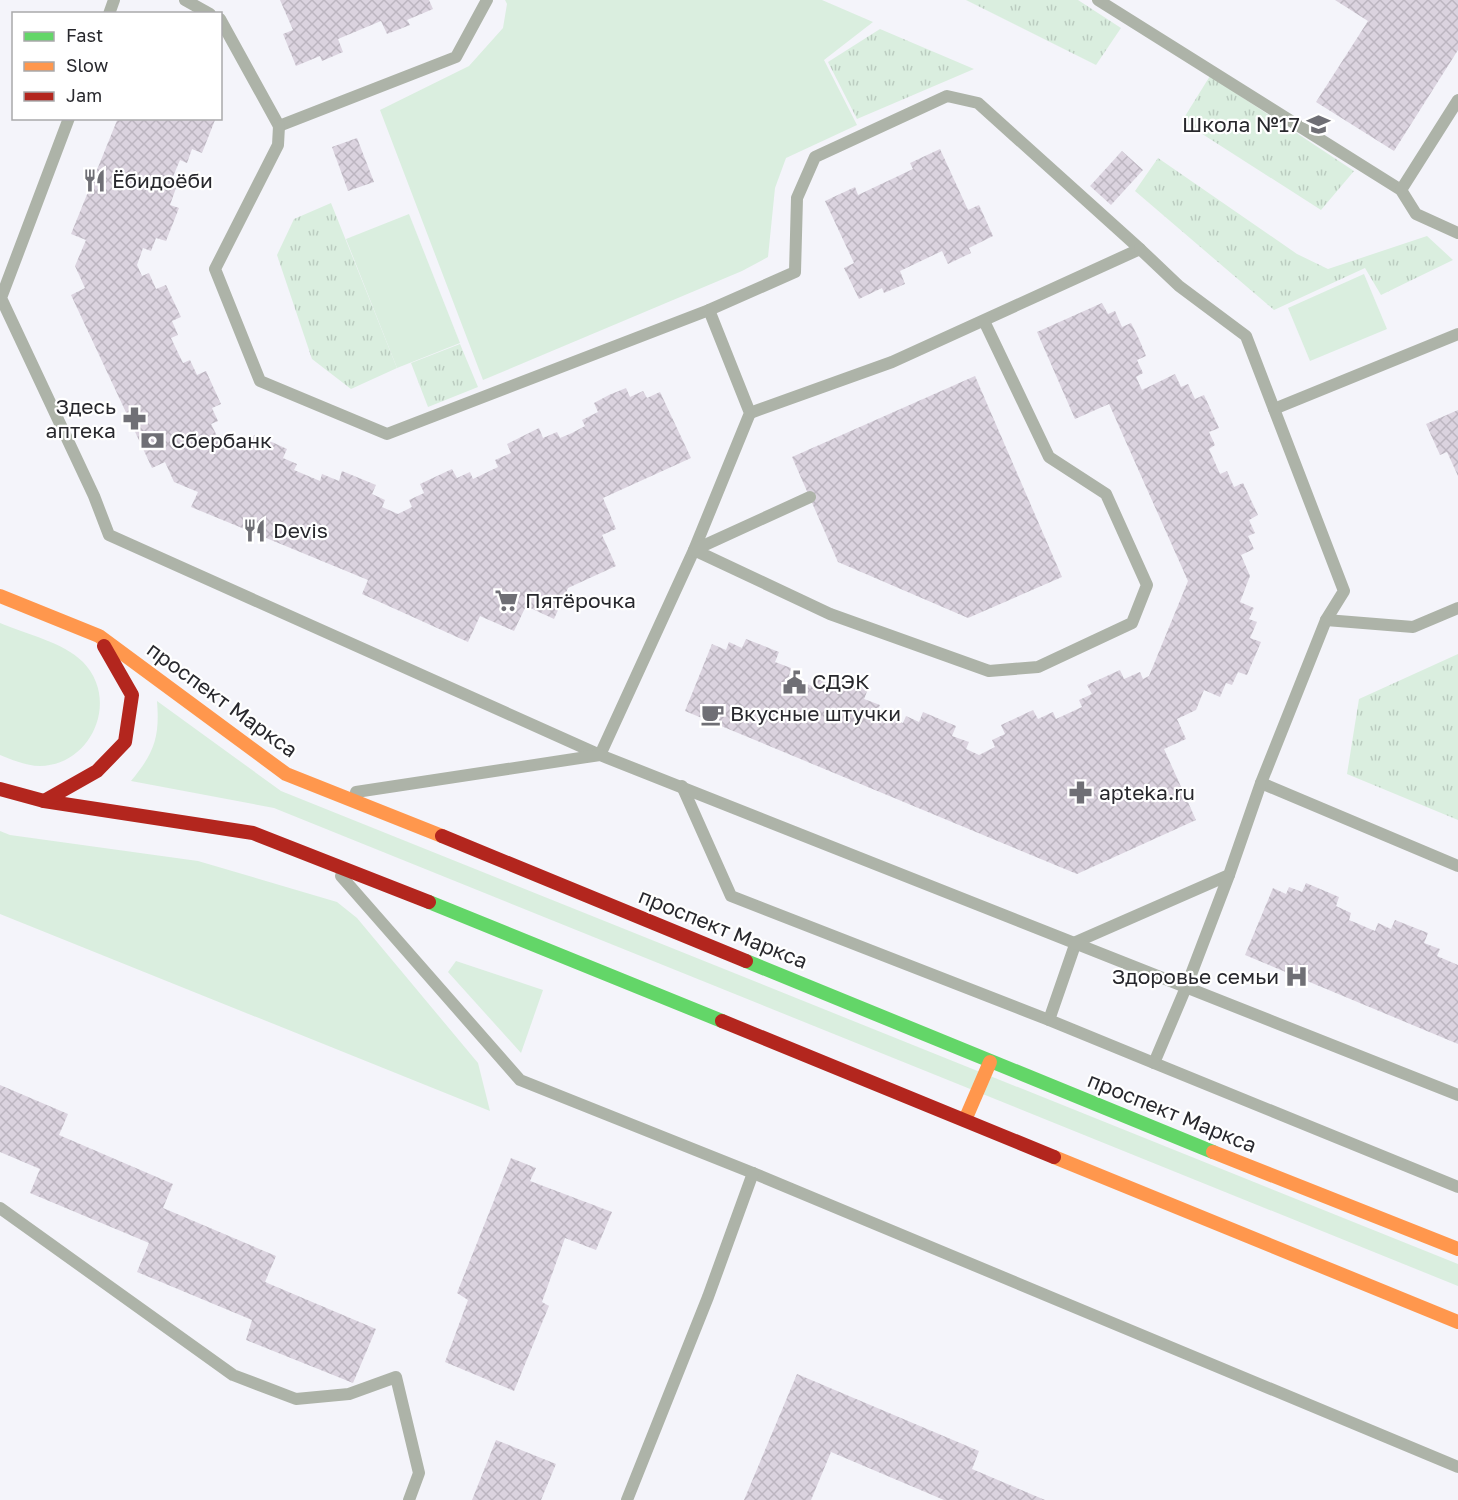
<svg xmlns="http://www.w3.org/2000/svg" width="1458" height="1500" font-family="'Golos Text',sans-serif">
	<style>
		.grass { fill: #daeedf }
		.park { fill: url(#park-tufts) }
		.building { fill: url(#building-cross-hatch) }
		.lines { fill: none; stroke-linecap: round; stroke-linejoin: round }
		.lane { stroke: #adb3a8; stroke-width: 12 }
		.fast { stroke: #63d668; stroke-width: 14 }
		.slow { stroke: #ff974d; stroke-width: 14 }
		.jam { stroke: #b3261e; stroke-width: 14 }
		.labels { text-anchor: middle; stroke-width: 4.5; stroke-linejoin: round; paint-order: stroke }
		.poi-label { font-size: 21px; fill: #28282d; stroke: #fff; text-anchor: start }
		.street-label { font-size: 21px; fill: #28282d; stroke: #fff }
	</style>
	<defs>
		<pattern id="park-tufts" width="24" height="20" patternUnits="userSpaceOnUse" patternTransform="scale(1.5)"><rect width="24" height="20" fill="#daeedf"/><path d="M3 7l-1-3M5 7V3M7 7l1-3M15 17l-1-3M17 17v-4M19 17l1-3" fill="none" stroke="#bbccc0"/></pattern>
		<pattern id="building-cross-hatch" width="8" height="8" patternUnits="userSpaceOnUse" patternTransform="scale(1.5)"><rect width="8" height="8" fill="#dbd3df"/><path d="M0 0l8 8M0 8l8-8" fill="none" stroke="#bcb5c0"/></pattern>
	</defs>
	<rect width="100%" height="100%" fill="#f4f4fa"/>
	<g class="grass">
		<path d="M505,0H822L873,22L824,60L857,125L786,158L775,188L768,257L742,271L483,380L380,110L469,66L503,28L507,4Z"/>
		<path d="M409,214L460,343L397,368L346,239Z"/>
		<path d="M1364,274L1387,329L1310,361L1288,308Z"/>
		<path d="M0,623C26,634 63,642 83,662C120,700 92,765 40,766C26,766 13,760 0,755Z"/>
		<path d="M157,701L281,791L1458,1264V1286L274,808L131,781C154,753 160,738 157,701Z"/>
		<path d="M0,831L10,835L198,861L337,902L357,918L478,1063L490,1111L0,914Z"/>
		<path d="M456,961L543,990L521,1053L448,972Z"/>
	</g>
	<g class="park">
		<path d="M966,0H1078L1121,28L1096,65Z"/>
		<path d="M880,29L974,69L857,119L828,62Z"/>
		<path d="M1210,76L1354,171L1321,210L1182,121Z"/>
		<path d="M1158,158L1297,254L1328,269L1427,236L1453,260L1381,295L1365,268L1274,310L1135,191Z"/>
		<path d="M331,203L397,368L351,389L312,359L277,255L294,219Z"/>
		<path d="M460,344L478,387L428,407L411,363Z"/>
		<path d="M1458,654V820L1347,774L1359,699Z"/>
	</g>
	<g class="building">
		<path d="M280,0H429L433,9L407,20L410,25L387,34L381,21L338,39L343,52L322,61L320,56L296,66L283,34L293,30Z"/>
		<path d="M1335,0H1458V50L1394,151L1316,102L1368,21Z"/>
		<path d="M118,118L215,120L202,153L192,149L187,163L180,160L169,186L176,188L170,205L179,208L166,241L156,238L151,251L143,248L137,265L142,276L149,273L156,289L166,285L181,317L172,321L178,335L171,338L183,363L190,360L197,375L206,371L221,404L212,408L218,421L211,424L219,440L231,445L234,438L250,445L254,435L274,443L287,449L283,458L297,464L294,470L320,481L322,474L339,481L342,471L376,485L372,494L385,500L382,507L398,514L412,507L409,500L424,493L420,484L452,469L457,478L470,472L473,479L498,467L495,460L511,453L507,444L539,428L543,438L557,432L560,438L572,433L585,426L582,420L598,412L594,403L609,395L626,388L630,397L643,391L647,398L660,392L691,458L603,498L616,529L602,535L616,566L568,588L554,619L526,606L514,631L480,616L468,642L362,594L368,580L191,507L198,492L174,482L165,462L152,468L71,295L85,288L75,266L86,240L71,234Z"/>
		<path d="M357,138L374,182L348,191L332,147Z"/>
		<path d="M940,149L968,210L979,205L993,236L969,248L971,253L948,264L942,251L900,271L905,284L884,293L882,288L859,299L844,268L854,263L825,201L855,187L858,195L913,169L910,163Z"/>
		<path d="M1122,151L1143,170L1111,205L1090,186Z"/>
		<path d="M1102,303L1108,314L1115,311L1122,327L1131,323L1139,339L1146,356L1137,360L1143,373L1136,377L1142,390L1175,374L1181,387L1188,384L1195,399L1204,395L1219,428L1209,432L1215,445L1209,449L1220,474L1227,471L1234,487L1243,483L1258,515L1249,520L1255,533L1248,536L1254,549L1241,555L1250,576L1240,602L1254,608L1249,619L1257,622L1250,638L1261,642L1247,675L1238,672L1232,685L1226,683L1220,697L1204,690L1196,710L1177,719L1186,739L1164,749L1196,820L1077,874L685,711L712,644L726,650L729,642L742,648L746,639L779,652L775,662L791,668L789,676L814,687L818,679L831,685L835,675L868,689L864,699L880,705L877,713L903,723L906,716L919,722L923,712L956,726L952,736L969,742L966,749L979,755L995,747L992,740L1005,734L1001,725L1016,718L1033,710L1038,719L1053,712L1056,719L1082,707L1079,700L1092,694L1087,685L1120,670L1124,679L1140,672L1143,679L1149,676L1188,581L1109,404L1075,419L1037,332Z"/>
		<path d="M975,376L1062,577L968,618L838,562L792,457Z"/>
		<path d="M1458,410V476L1447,452L1440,455L1426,424Z"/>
		<path d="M1306,883L1339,897L1336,906L1351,913L1349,920L1361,925L1375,931L1378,923L1391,929L1395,920L1428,933L1424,943L1440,949L1437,956L1458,965V1044L1245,955L1273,888L1286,894L1289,887L1302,892Z"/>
		<path d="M0,1085L68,1114L59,1135L173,1184L163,1208L276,1256L265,1282L376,1329L353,1383L246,1340L252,1320L137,1272L149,1243L30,1193L40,1169L0,1152Z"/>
		<path d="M511,1158L536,1168L530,1181L612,1212L596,1250L565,1238L542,1302L549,1306L514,1391L445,1362L468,1300L457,1293Z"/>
		<path d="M797,1374L979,1451L972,1469L1045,1500H944L831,1452L811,1500H744Z"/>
		<path d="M496,1440L556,1464L541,1500H472Z"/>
	</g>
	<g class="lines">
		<g class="lane">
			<path d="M185,0L210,14"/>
			<path d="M1098,0L1401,190L1416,214L1458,233"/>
			<path d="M109,14L114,0"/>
			<path d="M220,19L279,126L456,57L487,0"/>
			<path d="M69,118L1,298L94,496L109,535L600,755L694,550L750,413L709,310"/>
			<path d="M279,126L278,145L215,269L260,381L387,434L709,310L795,272L797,198L815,157L947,96L978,103L1140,249L892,362L750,413"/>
			<path d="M1401,190L1458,100"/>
			<path d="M1274,409L1458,334"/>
			<path d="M810,497L694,550L830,614L989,671L1038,667L1132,623L1147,585L1106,494L1049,457L984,321"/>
			<path d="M1326,620L1413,627L1458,608"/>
			<path d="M1261,783L1458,866"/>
			<path d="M682,786L731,896L1049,1020L1076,942L1229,875L1261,783L1326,620L1344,591L1246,336L1179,286L1140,249"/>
			<path d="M356,792L600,755L1458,1095"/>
			<path d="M1229,875L1187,985L1154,1063L1458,1187"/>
			<path d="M341,876L520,1080L753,1173L1458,1467"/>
			<path d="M1049,1020L1154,1063"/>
			<path d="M0,1208L233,1375L296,1399L349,1394L396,1377L419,1473L409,1500"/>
			<path d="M627,1500L708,1297L753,1173"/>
		</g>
		<g class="fast">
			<path d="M429,902L722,1021"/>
			<path d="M746,961L1213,1152"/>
		</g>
		<g class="slow">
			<path d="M0,596L99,636L286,774L442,836"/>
			<path d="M965,1120L990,1062"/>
			<path d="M1213,1152L1458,1249"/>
			<path d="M1054,1157L1458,1322"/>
		</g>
		<g class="jam">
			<path d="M0,789L44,801L253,833L429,902"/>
			<path d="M44,801L97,771L125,742L132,695L104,646"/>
			<path d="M442,836L746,961"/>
			<path d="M722,1021L1054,1157"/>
		</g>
	</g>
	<defs>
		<symbol id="school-bare" viewBox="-9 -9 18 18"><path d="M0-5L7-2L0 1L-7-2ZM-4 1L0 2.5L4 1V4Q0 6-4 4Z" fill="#6f6f75" stroke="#fff" stroke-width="2.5" paint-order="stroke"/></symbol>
		<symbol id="restaurant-bare" viewBox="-9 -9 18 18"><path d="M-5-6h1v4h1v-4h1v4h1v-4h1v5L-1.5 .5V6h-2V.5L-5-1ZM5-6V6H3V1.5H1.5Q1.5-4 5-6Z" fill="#6f6f75" stroke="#fff" stroke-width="2.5" paint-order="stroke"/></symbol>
		<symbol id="pharmacy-bare" viewBox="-9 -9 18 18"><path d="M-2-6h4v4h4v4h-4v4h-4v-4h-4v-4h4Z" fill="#6f6f75" stroke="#fff" stroke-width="2.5" paint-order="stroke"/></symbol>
		<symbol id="bank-bare" viewBox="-9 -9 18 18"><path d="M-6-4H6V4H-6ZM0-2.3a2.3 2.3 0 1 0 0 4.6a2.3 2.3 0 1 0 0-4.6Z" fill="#6f6f75" stroke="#fff" stroke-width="2.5" paint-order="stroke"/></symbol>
		<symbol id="supermarket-bare" viewBox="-9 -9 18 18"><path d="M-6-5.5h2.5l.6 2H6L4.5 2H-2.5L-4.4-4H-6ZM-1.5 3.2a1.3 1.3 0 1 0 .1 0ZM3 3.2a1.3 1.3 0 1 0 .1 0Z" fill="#6f6f75" stroke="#fff" stroke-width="2.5" paint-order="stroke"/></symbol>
		<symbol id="civic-bare" viewBox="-9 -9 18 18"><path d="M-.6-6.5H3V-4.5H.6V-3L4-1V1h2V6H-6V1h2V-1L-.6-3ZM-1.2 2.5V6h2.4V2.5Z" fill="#6f6f75" stroke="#fff" stroke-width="2.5" paint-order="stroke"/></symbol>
		<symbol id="cafe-bare" viewBox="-9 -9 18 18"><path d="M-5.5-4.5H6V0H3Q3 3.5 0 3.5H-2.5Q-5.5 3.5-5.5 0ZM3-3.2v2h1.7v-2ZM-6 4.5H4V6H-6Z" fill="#6f6f75" stroke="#fff" stroke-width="2.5" paint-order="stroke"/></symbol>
		<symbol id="hospital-bare" viewBox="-9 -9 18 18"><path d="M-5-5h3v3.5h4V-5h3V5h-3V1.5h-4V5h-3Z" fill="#6f6f75" stroke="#fff" stroke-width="2.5" paint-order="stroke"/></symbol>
	</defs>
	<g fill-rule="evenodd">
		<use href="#school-bare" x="1302" y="108" width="33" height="33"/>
		<use href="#restaurant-bare" x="78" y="164" width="33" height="33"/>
		<use href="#pharmacy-bare" x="118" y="402" width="33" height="33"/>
		<use href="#bank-bare" x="136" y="424" width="33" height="33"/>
		<use href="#restaurant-bare" x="238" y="514" width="33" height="33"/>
		<use href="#supermarket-bare" x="490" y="584" width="33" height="33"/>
		<use href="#civic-bare" x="778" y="666" width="33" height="33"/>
		<use href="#cafe-bare" x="696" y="698" width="33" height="33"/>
		<use href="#pharmacy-bare" x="1064" y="776" width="33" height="33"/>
		<use href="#hospital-bare" x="1280" y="960" width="33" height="33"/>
	</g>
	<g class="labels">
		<g class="poi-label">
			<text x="1300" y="132" text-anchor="end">Школа №17</text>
			<text x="112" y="188">Ёбидоёби</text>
			<text x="116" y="414" text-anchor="end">Здесь<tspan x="116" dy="24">аптека</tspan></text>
			<text x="171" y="448">Сбербанк</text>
			<text x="273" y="538">Devis</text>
			<text x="525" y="608">Пятёрочка</text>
			<text x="812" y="689">СДЭК</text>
			<text x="730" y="721">Вкусные штучки</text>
			<text x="1099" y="800">apteka.ru</text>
			<text x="1279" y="984" text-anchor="end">Здоровье семьи</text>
		</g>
		<g class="street-label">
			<text transform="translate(222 700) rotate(36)" y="7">проспект Маркса</text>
			<text transform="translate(723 929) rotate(22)" y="7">проспект Маркса</text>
			<text transform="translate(1172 1113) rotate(22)" y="7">проспект Маркса</text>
		</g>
	</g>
	<rect x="12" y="12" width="210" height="108" fill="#ffffff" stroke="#a9a9ab" stroke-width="1.5"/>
	<rect x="24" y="32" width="30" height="9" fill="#63d668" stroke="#a9a9ab" stroke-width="1.5"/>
	<text x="66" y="42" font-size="18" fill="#28282d">Fast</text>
	<rect x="24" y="62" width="30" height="9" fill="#ff974d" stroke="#a9a9ab" stroke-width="1.5"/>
	<text x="66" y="72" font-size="18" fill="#28282d">Slow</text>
	<rect x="24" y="92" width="30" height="9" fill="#b3261e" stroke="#a9a9ab" stroke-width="1.5"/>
	<text x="66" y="102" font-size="18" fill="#28282d">Jam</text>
</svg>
